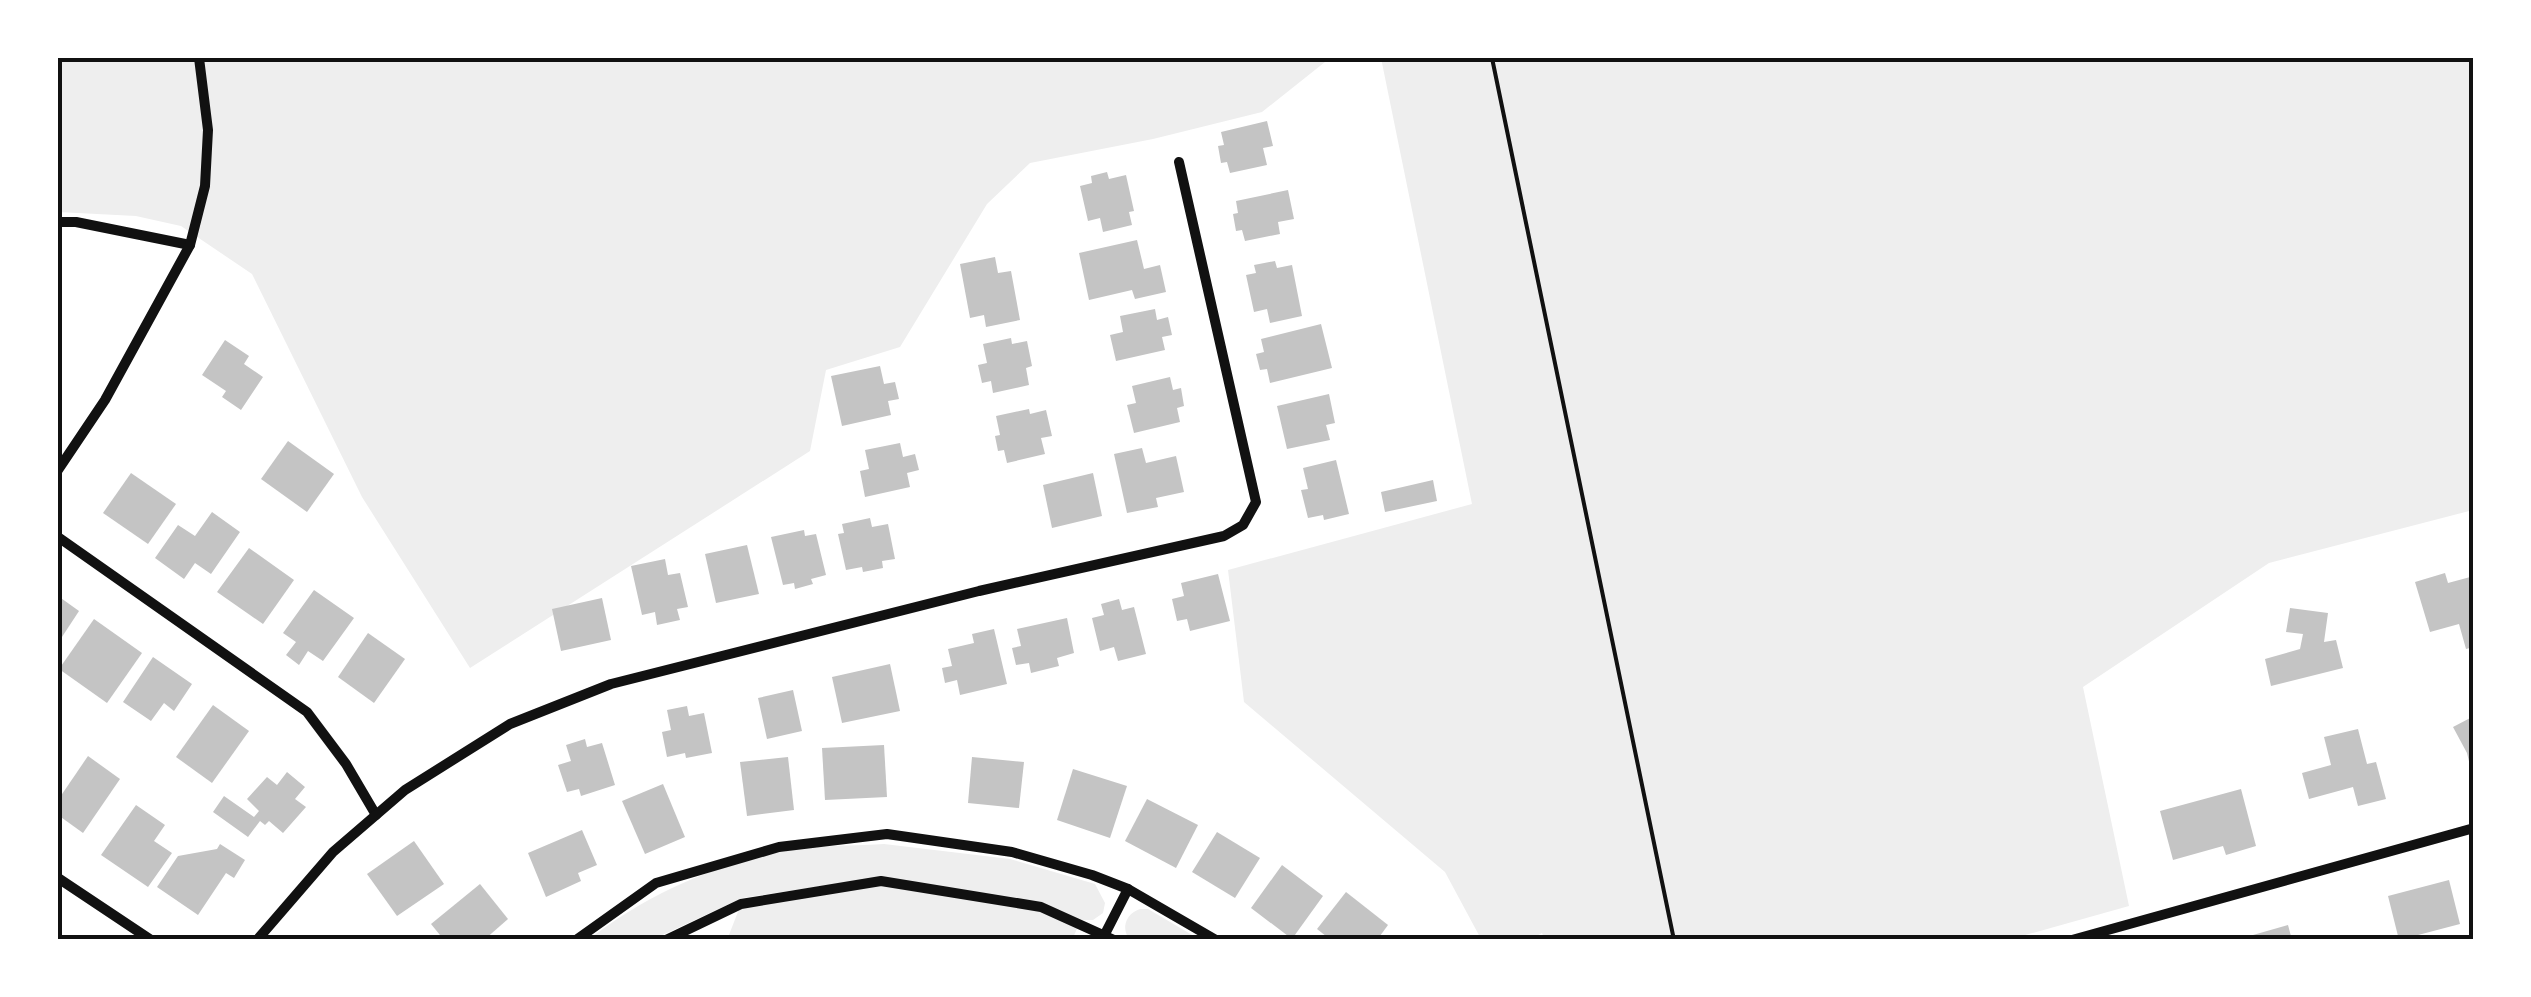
<svg xmlns="http://www.w3.org/2000/svg" width="2531" height="997" font-family="'Open Sans',sans-serif">
	<style>
		.green { fill: #eee }
		.building { fill: #c4c4c4 }
		.lines { fill: none; stroke-linecap: round; stroke-linejoin: round }
		.path { stroke: #111; stroke-width: 4 }
		.minor { stroke: #111; stroke-width: 10 }
		.neatline { fill: none; stroke: #111; stroke-width: 4 }
	</style>
	<rect width="100%" height="100%" fill="#fff"/>
	<g class="green">
		<path d="M58,58H1330L1262,112L1153,139L1030,163L987,204L900,347L826,370L810,451L470,668L362,497L252,274L181,226L136,216L58,212Z"/>
		<path d="M1381,58H2473V510L2269,563L2083,687L2129,906L2011,939L1545,940L1542,933L1531,939H1481L1445,872L1244,702L1228,570L1472,504Z"/>
		<path d="M884,844L1010,859L1095,884L1105,903L1103,913L1093,920H1080L1042,904L881,877L742,898L654,939L588,940C643,897 708,867 776,853C810,845 848,846 884,844Z"/>
		<path d="M881,881L1041,907L1079,924L1072,940H727L741,904Z"/>
		<path d="M1140,909H1148L1199,939H1129C1121,927 1126,914 1140,909Z"/>
	</g>
	<g class="building">
		<path d="M1267,121L1273,146L1263,148L1267,165L1230,173L1227,162L1221,163L1218,146L1224,145L1221,132Z"/>
		<path d="M1107,172L1109,179L1126,175L1134,211L1129,212L1132,225L1103,232L1100,218L1088,221L1080,186L1092,183L1091,176Z"/>
		<path d="M1288,190L1294,219L1278,222L1280,234L1245,241L1242,230L1236,231L1233,214L1238,213L1236,201Z"/>
		<path d="M1137,240L1144,269L1160,265L1166,292L1135,299L1132,290L1089,300L1079,253Z"/>
		<path d="M995,257L998,273L1011,271L1020,320L986,327L984,315L970,318L960,264Z"/>
		<path d="M1275,261L1277,268L1292,265L1302,316L1270,323L1267,309L1254,312L1246,275L1256,273L1254,265Z"/>
		<path d="M1155,309L1157,320L1168,317L1172,335L1162,337L1165,350L1116,361L1110,335L1123,332L1120,316Z"/>
		<path d="M1321,324L1332,368L1270,383L1267,369L1260,370L1256,354L1264,352L1261,339Z"/>
		<path d="M1011,338L1012,344L1027,341L1032,366L1026,368L1029,385L993,393L991,381L982,383L978,365L987,363L983,344Z"/>
		<path d="M225,340L249,356L244,364L263,377L241,410L222,397L226,391L202,375Z"/>
		<path d="M880,366L884,384L895,382L899,399L888,401L891,415L842,426L831,376Z"/>
		<path d="M1170,377L1173,390L1181,388L1184,406L1177,408L1180,422L1134,433L1127,405L1136,403L1132,386Z"/>
		<path d="M1329,394L1335,423L1326,425L1330,440L1287,449L1277,406Z"/>
		<path d="M1029,409L1030,414L1046,410L1052,436L1041,438L1045,454L1007,463L1004,450L998,451L995,436L1000,435L996,416Z"/>
		<path d="M288,441L334,474L307,512L261,479Z"/>
		<path d="M900,443L903,457L915,454L919,470L907,473L910,487L865,497L860,471L869,469L865,450Z"/>
		<path d="M1142,448L1146,463L1176,456L1184,492L1156,498L1158,507L1127,513L1114,454Z"/>
		<path d="M1336,460L1349,514L1324,520L1323,515L1308,518L1301,490L1308,489L1303,468Z"/>
		<path d="M131,473L176,504L148,544L103,513Z"/>
		<path d="M1093,473L1102,516L1052,528L1043,485Z"/>
		<path d="M1433,480L1437,501L1385,512L1381,492Z"/>
		<path d="M212,512L240,532L211,574L195,563L184,579L155,558L178,525L195,536Z"/>
		<path d="M870,518L872,527L888,524L895,559L882,561L883,568L863,572L862,567L846,570L838,534L844,533L842,524Z"/>
		<path d="M804,530L805,536L816,534L826,575L811,579L813,584L795,589L794,583L783,585L771,537Z"/>
		<path d="M747,545L759,594L716,603L705,554Z"/>
		<path d="M249,548L294,580L263,624L217,592Z"/>
		<path d="M665,559L668,575L680,573L688,607L677,609L680,620L657,625L655,612L642,615L631,566Z"/>
		<path d="M2445,573L2448,583L2474,576V647L2466,649L2459,624L2430,632L2415,582Z"/>
		<path d="M1218,574L1230,621L1190,631L1187,619L1177,621L1172,599L1184,596L1181,583Z"/>
		<path d="M314,590L354,618L323,661L308,651L299,665L286,655L296,642L283,633Z"/>
		<path d="M58,596L79,611L58,643Z"/>
		<path d="M602,598L611,640L561,651L552,609Z"/>
		<path d="M1119,599L1122,610L1134,607L1146,654L1118,661L1114,647L1100,651L1092,618L1104,615L1101,604Z"/>
		<path d="M2290,608L2328,613L2324,642L2336,640L2343,668L2271,686L2265,659L2300,649L2303,634L2286,632Z"/>
		<path d="M1067,618L1074,653L1057,658L1059,666L1031,673L1029,663L1016,665L1012,648L1021,646L1017,629Z"/>
		<path d="M94,619L142,653L107,703L59,669Z"/>
		<path d="M994,629L1007,684L960,695L957,680L945,683L942,668L952,666L948,649L974,643L972,634Z"/>
		<path d="M368,633L405,659L374,703L338,677Z"/>
		<path d="M153,657L192,684L174,711L164,703L151,721L123,702Z"/>
		<path d="M890,664L900,711L842,723L832,677Z"/>
		<path d="M793,690L802,731L767,739L758,698Z"/>
		<path d="M213,705L249,731L212,783L176,757Z"/>
		<path d="M687,706L689,716L704,713L712,753L686,758L685,753L667,757L662,732L671,730L667,710Z"/>
		<path d="M2474,716V774H2472L2467,753L2453,727Z"/>
		<path d="M2358,729L2367,764L2376,762L2386,799L2358,806L2353,787L2309,799L2302,773L2331,765L2324,737Z"/>
		<path d="M585,739L587,747L602,743L615,785L581,796L579,789L567,792L558,765L571,761L566,745Z"/>
		<path d="M884,745L887,797L825,800L822,748Z"/>
		<path d="M88,756L120,779L83,833L58,815V800Z"/>
		<path d="M788,757L794,810L747,816L740,762Z"/>
		<path d="M972,757L1024,762L1019,808L968,803Z"/>
		<path d="M1073,769L1127,786L1110,838L1057,820Z"/>
		<path d="M287,772L305,787L295,799L306,807L283,833L269,821L265,825L260,821L248,837L213,812L224,796L254,817L259,811L247,799L267,777L277,785Z"/>
		<path d="M663,784L685,837L645,854L622,801Z"/>
		<path d="M2241,789L2256,846L2226,855L2223,846L2173,860L2160,811Z"/>
		<path d="M1147,799L1198,825L1176,868L1125,841Z"/>
		<path d="M136,805L165,825L154,841L172,853L148,887L101,855Z"/>
		<path d="M582,830L597,865L578,873L581,881L546,897L528,853Z"/>
		<path d="M1217,832L1260,858L1235,898L1192,872Z"/>
		<path d="M414,841L444,884L397,916L367,874Z"/>
		<path d="M220,844L245,860L234,878L226,873L198,915L157,887L178,856L217,849Z"/>
		<path d="M1282,865L1323,896L1292,939L1251,908Z"/>
		<path d="M2449,880L2460,924L2399,940L2388,896Z"/>
		<path d="M480,884L508,919L484,940H444L431,924Z"/>
		<path d="M1346,892L1388,925L1377,940H1331L1317,929Z"/>
		<path d="M2288,925L2292,940H2254L2253,935Z"/>
	</g>
	<g class="lines">
		<path class="path" d="M1492,58L1674,940"/>
		<g class="minor">
			<path d="M58,222H76L190,245"/>
			<path d="M58,470L105,400L190,245L205,186L208,130L199,58"/>
			<path d="M58,537L307,712L346,764L376,815"/>
			<path d="M58,878L151,940"/>
			<path d="M1105,934L1128,889"/>
			<path d="M257,940L333,852L405,790L510,724L611,684L979,591L1224,536L1243,525L1256,502L1179,162"/>
			<path d="M576,940L656,883L779,847L887,834L1012,852L1092,875L1128,889L1216,940"/>
			<path d="M666,940L741,904L881,881L1041,907L1114,940"/>
			<path d="M2072,940L2474,828"/>
		</g>
	</g>
	<rect width="2531" height="997" fill="none" stroke="#ffffff" stroke-width="120"/>
	<rect x="60" y="60" width="2411" height="877" class="neatline"/>
</svg>
